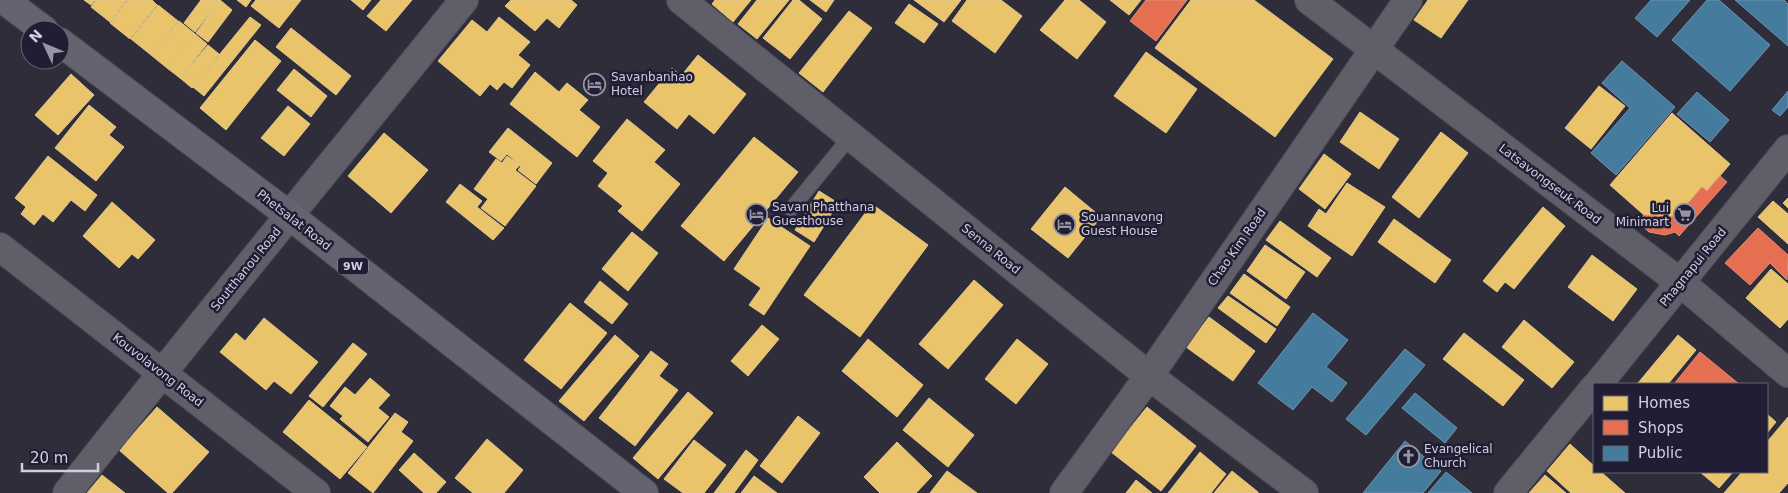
<svg xmlns="http://www.w3.org/2000/svg" width="1788" height="493" font-family="'DejaVu Sans',sans-serif">
	<style>
		.homes { fill: #e9c46a; stroke: #e2c78d }
		.shops { fill: #e76f51; stroke: #e08c7c }
		.public { fill: #457b9d; stroke: #6f94b1 }
		.lines { fill: none; stroke-linecap: round; stroke-linejoin: round }
		.service-casing { stroke: #4c4a55; stroke-width: 16 }
		.minor-casing { stroke: #4c4a55; stroke-width: 30 }
		.tertiary-casing { stroke: #4c4a55; stroke-width: 30 }
		.primary-casing { stroke: #4c4a55; stroke-width: 30 }
		.service { stroke: #605f69; stroke-width: 14 }
		.minor { stroke: #605f69; stroke-width: 28 }
		.tertiary { stroke: #605f69; stroke-width: 28 }
		.primary { stroke: #646370; stroke-width: 28 }
		.labels { text-anchor: middle; stroke-width: 5; stroke-linejoin: round; paint-order: stroke }
		.shield { fill: #211d34; stroke: #9c9aac; stroke-width: 1 }
		.shield-label { font-size: 11px; font-weight: bold; fill: #d1cfdf }
		.poi-label { font-size: 12px; fill: #d1cfdf; stroke: #211d34; text-anchor: start }
		.street-label { font-size: 12px; fill: #d1cfdf; stroke: #211d34 }
	</style>
	<rect width="100%" height="100%" fill="#2e2d39"/>
	<g class="homes">
		<path d="M84,0H95L91,5Z"/>
		<path d="M96,0H127L110,22L91,7Z"/>
		<path d="M128,0H152L157,5L130,39L110,23Z"/>
		<path d="M201,0H220L195,32L184,23Z"/>
		<path d="M220,0L232,10L208,42L196,33Z"/>
		<path d="M237,0H251L246,7Z"/>
		<path d="M256,0H301L279,28L251,6Z"/>
		<path d="M351,0H371L363,10Z"/>
		<path d="M381,0H412L386,31L367,16Z"/>
		<path d="M511,0H571L577,5L559,28L547,18L535,31L505,6Z"/>
		<path d="M715,0H751L733,22L712,4Z"/>
		<path d="M757,0H789L757,39L738,24Z"/>
		<path d="M793,0H799L822,19L790,59L763,38Z"/>
		<path d="M810,0H834L826,12Z"/>
		<path d="M914,0H961L944,22Z"/>
		<path d="M967,0H1001L1022,16L995,53L952,21Z"/>
		<path d="M1065,0H1079L1106,22L1077,59L1040,30Z"/>
		<path d="M1110,0H1141L1129,15Z"/>
		<path d="M1191,0H1254L1333,59L1275,137L1155,48Z"/>
		<path d="M1428,0H1468L1441,38L1414,20Z"/>
		<path d="M909,4L938,24L924,43L895,23Z"/>
		<path d="M158,5L178,21L151,55L131,39Z"/>
		<path d="M849,11L872,28L823,92L799,73Z"/>
		<path d="M250,17L261,25L204,96L193,87Z"/>
		<path d="M499,17L530,42L518,55L530,65L512,88L504,82L497,90L490,84L480,96L438,61L472,20L487,32Z"/>
		<path d="M179,21L195,34L167,68L151,55Z"/>
		<path d="M291,28L351,76L336,95L276,47Z"/>
		<path d="M195,34L207,44L180,78L167,68Z"/>
		<path d="M255,40L281,61L226,130L200,108Z"/>
		<path d="M208,45L219,54L192,88L180,78Z"/>
		<path d="M1146,52L1197,89L1166,133L1114,96Z"/>
		<path d="M698,55L746,94L714,134L689,114L677,129L644,102L672,68L681,76Z"/>
		<path d="M294,69L327,96L311,117L277,90Z"/>
		<path d="M535,72L559,92L567,83L588,100L579,110L600,127L577,157L510,104Z"/>
		<path d="M71,74L94,95L58,135L35,115Z"/>
		<path d="M1599,86L1625,106L1591,149L1565,128Z"/>
		<path d="M89,105L116,127L109,135L124,147L96,181L55,148Z"/>
		<path d="M288,106L310,124L284,156L261,138Z"/>
		<path d="M1360,112L1399,139L1379,169L1340,142Z"/>
		<path d="M1672,113L1730,164L1707,191L1702,187L1679,214L1670,217L1644,215L1610,185Z"/>
		<path d="M627,119L665,150L654,162L680,184L642,231L618,211L623,206L598,186L608,173L593,161Z"/>
		<path d="M508,128L552,163L536,184L518,170L521,166L507,154L501,161L489,152Z"/>
		<path d="M1441,132L1468,153L1419,218L1392,197Z"/>
		<path d="M384,133L428,170L391,213L348,176Z"/>
		<path d="M754,137L798,172L724,261L681,226Z"/>
		<path d="M1324,154L1351,174L1325,209L1299,189Z"/>
		<path d="M48,156L97,195L85,211L71,200L53,222L43,214L34,225L21,214L26,207L15,198Z"/>
		<path d="M507,156L520,165L515,170L536,186L505,226L481,208L488,199L474,189L496,159L502,163Z"/>
		<path d="M1347,183L1385,207L1352,256L1308,226L1319,209L1326,214Z"/>
		<path d="M460,184L482,201L477,207L504,228L493,240L446,202Z"/>
		<path d="M1065,187L1101,217L1068,258L1031,229Z"/>
		<path d="M819,191L838,203L814,242L795,230Z"/>
		<path d="M1788,198V208L1783,203Z"/>
		<path d="M1773,201L1788,214V244L1758,217Z"/>
		<path d="M112,202L155,240L138,259L132,254L119,268L83,236Z"/>
		<path d="M872,204L928,245L860,337L804,295Z"/>
		<path d="M1543,207L1565,226L1514,289L1505,282L1497,292L1483,281Z"/>
		<path d="M768,218L810,246L764,315L749,305L761,288L734,269Z"/>
		<path d="M1394,219L1451,260L1435,283L1378,242Z"/>
		<path d="M1280,221L1331,258L1317,277L1266,240Z"/>
		<path d="M632,232L658,253L628,291L602,269Z"/>
		<path d="M1265,245L1305,272L1286,299L1247,271Z"/>
		<path d="M1592,255L1637,289L1613,321L1568,287Z"/>
		<path d="M1771,269L1788,284V319L1780,328L1746,298Z"/>
		<path d="M1244,274L1290,307L1277,326L1230,293Z"/>
		<path d="M974,280L1003,305L948,369L919,344Z"/>
		<path d="M600,281L628,304L612,324L584,302Z"/>
		<path d="M1228,296L1276,329L1266,343L1218,308Z"/>
		<path d="M570,303L607,333L561,389L524,360Z"/>
		<path d="M1209,317L1255,351L1233,381L1186,347Z"/>
		<path d="M264,318L318,362L291,394L274,381L266,390L220,352L236,333L245,341Z"/>
		<path d="M1524,320L1574,362L1552,388L1502,347Z"/>
		<path d="M762,325L779,339L748,376L731,361Z"/>
		<path d="M1464,333L1524,380L1503,406L1443,359Z"/>
		<path d="M615,335L639,356L584,421L559,401Z"/>
		<path d="M1678,335L1696,350L1668,384H1640L1638,383Z"/>
		<path d="M868,339L923,385L897,417L842,371Z"/>
		<path d="M1017,339L1048,364L1016,404L985,379Z"/>
		<path d="M353,343L367,354L323,407L309,396Z"/>
		<path d="M651,351L668,364L659,376L678,390L635,446L599,418Z"/>
		<path d="M370,378L390,395L378,408L389,417L368,442L340,419L343,416L330,406L345,387L355,395Z"/>
		<path d="M688,392L713,413L658,479L633,458Z"/>
		<path d="M929,398L974,435L948,467L903,430Z"/>
		<path d="M309,400L367,447L340,479L283,432Z"/>
		<path d="M157,407L209,452L172,493H168L119,450Z"/>
		<path d="M1147,407L1196,446L1161,491L1111,452Z"/>
		<path d="M395,413L408,422L401,432L413,441L373,493L348,473Z"/>
		<path d="M1767,414L1776,422L1767,433Z"/>
		<path d="M798,416L820,433L782,483L760,466Z"/>
		<path d="M1788,417V483L1779,493H1724L1742,472H1767V442Z"/>
		<path d="M487,439L523,470L504,493H473L455,478Z"/>
		<path d="M694,440L726,465L704,493H683L664,479Z"/>
		<path d="M897,442L932,476L916,493H880L864,477Z"/>
		<path d="M1570,444L1594,466V472H1601L1625,493H1571L1547,471Z"/>
		<path d="M746,450L758,460L734,493H714Z"/>
		<path d="M1200,452L1226,474L1211,493H1168Z"/>
		<path d="M414,453L446,482L436,493H424L399,470Z"/>
		<path d="M947,471L977,493H930Z"/>
		<path d="M1232,471L1258,492V493H1214Z"/>
		<path d="M1700,472H1733L1719,488Z"/>
		<path d="M102,475L125,493H87Z"/>
		<path d="M1545,475L1566,493H1529Z"/>
		<path d="M754,476L777,493H741Z"/>
		<path d="M1136,480L1152,493H1126Z"/>
	</g>
	<g class="shops">
		<path d="M1146,0H1187L1156,41L1130,21Z"/>
		<path d="M1720,176L1727,182L1679,236L1675,232L1665,235L1649,232L1638,222L1644,215L1670,217L1679,214L1702,187L1707,191Z"/>
		<path d="M1758,228L1788,255L1787,280L1770,263L1750,285L1725,263Z"/>
		<path d="M1700,352L1739,384H1674Z"/>
	</g>
	<g class="public">
		<path d="M1651,0H1690L1657,37L1635,18Z"/>
		<path d="M1707,0H1719L1770,45L1730,91L1672,40Z"/>
		<path d="M1735,0H1784L1788,4V46Z"/>
		<path d="M1622,61L1675,107L1616,175L1591,153L1630,108L1602,83Z"/>
		<path d="M1788,91V107L1780,116L1772,110Z"/>
		<path d="M1697,92L1729,120L1710,142L1677,114Z"/>
		<path d="M1313,313L1348,340L1326,367L1347,383L1332,402L1312,387L1293,410L1258,383Z"/>
		<path d="M1405,349L1425,365L1366,435L1346,419Z"/>
		<path d="M1415,393L1457,428L1445,443L1402,408Z"/>
		<path d="M1405,441L1441,471L1423,493H1363Z"/>
		<path d="M1446,472L1472,493H1428Z"/>
	</g>
	<g class="lines">
		<defs>
			<path id="service" d="M791,209L851,136"/>
			<g id="minor">
				<path d="M681,0L1149,376L1304,493"/>
				<path d="M0,247L316,493"/>
				<path d="M1598,384L1788,149"/>
				<path d="M67,493C197,327 332,164 464,0"/>
				<path d="M1064,493L1149,376L1408,0"/>
				<path d="M1508,493L1594,388"/>
			</g>
			<path id="tertiary" d="M1309,0L1681,283L1788,373"/>
			<g id="primary">
				<path d="M4,0L44,30"/>
				<path d="M60,42L290,216L644,493"/>
			</g>
		</defs>
		<use href="#service" class="service-casing"/>
		<use href="#minor" class="minor-casing"/>
		<use href="#tertiary" class="tertiary-casing"/>
		<use href="#primary" class="primary-casing"/>
		<use href="#service" class="service"/>
		<use href="#minor" class="minor"/>
		<use href="#tertiary" class="tertiary"/>
		<use href="#primary" class="primary"/>
	</g>
	<defs>
		<symbol id="hotel-ring" viewBox="-11 -11 22 22"><circle r="9.5" fill="#211d34" stroke="#9896a5" stroke-width="1.5"/><path d="M-6-4.5h1.5V1H6V5H4.5V3h-9V5H-6ZM-4 0a1.8 1.8 0 1 1 3.6 0ZM.5 0V-2.5h3Q6-2.5 6 0Z" fill="#9896a5"/></symbol>
		<symbol id="supermarket-ring" viewBox="-11 -11 22 22"><circle r="9.5" fill="#211d34" stroke="#9896a5" stroke-width="1.5"/><path d="M-6-5.5h2.5l.6 2H6L4.5 2H-2.5L-4.4-4H-6ZM-1.5 3.2a1.3 1.3 0 1 0 .1 0ZM3 3.2a1.3 1.3 0 1 0 .1 0Z" fill="#9896a5"/></symbol>
		<symbol id="church-ring" viewBox="-11 -11 22 22"><circle r="9.5" fill="#211d34" stroke="#9896a5" stroke-width="1.5"/><path d="M-1.2-6h2.4v3.5h3.3v2.4h-3.3V6h-2.4V-.1h-3.3v-2.4h3.3Z" fill="#9896a5"/></symbol>
	</defs>
	<g fill-rule="evenodd">
		<use href="#hotel-ring" x="582" y="72" width="25" height="25"/>
		<use href="#hotel-ring" x="744" y="202" width="25" height="25"/>
		<use href="#supermarket-ring" x="1672" y="202" width="25" height="25"/>
		<use href="#hotel-ring" x="1052" y="212" width="25" height="25"/>
		<use href="#church-ring" x="1396" y="444" width="25" height="25"/>
	</g>
	<g class="labels">
		<rect class="shield" x="338" y="257.5" width="30" height="17" rx="4"/>
		<g class="shield-label">
			<text x="353" y="270">9W</text>
		</g>
		<g class="poi-label">
			<text x="611" y="81">Savanbanhao<tspan x="611" dy="14">Hotel</tspan></text>
			<text x="772" y="211">Savan Phatthana<tspan x="772" dy="14">Guesthouse</tspan></text>
			<text x="1669" y="212" text-anchor="end">Lui<tspan x="1669" dy="14">Minimart</tspan></text>
			<text x="1081" y="221">Souannavong<tspan x="1081" dy="14">Guest House</tspan></text>
			<text x="1424" y="453">Evangelical<tspan x="1424" dy="14">Church</tspan></text>
		</g>
		<g class="street-label">
			<text transform="translate(1550 184) rotate(37)" y="4">Latsavongseuk Road</text>
			<text transform="translate(294 220) rotate(38)" y="4">Phetsalat Road</text>
			<text transform="translate(1237 247) rotate(-55)" y="4">Chao Kim Road</text>
			<text transform="translate(991 249) rotate(39)" y="4">Senna Road</text>
			<text transform="translate(1693 267) rotate(-51)" y="4">Phagnapui Road</text>
			<text transform="translate(246 269) rotate(-51)" y="4">Soutthanou Road</text>
			<text transform="translate(158 370) rotate(38)" y="4">Kouvolavong Road</text>
		</g>
	</g>
	<rect x="1593" y="383" width="175" height="90" fill="#211d34" stroke="#676478"/>
	<rect x="1603" y="396" width="25" height="15" fill="#e9c46a" stroke="#676478"/>
	<text x="1638" y="408" font-size="15" fill="#d1cfdf">Homes</text>
	<rect x="1603" y="420" width="25" height="15" fill="#e76f51" stroke="#676478"/>
	<text x="1638" y="433" font-size="15" fill="#d1cfdf">Shops</text>
	<rect x="1603" y="446" width="25" height="15" fill="#457b9d" stroke="#676478"/>
	<text x="1638" y="458" font-size="15" fill="#d1cfdf">Public</text>
	<g transform="translate(45 45) rotate(314)"><circle r="24" fill="#211d34" stroke="#676478"/>
	<path d="M0-4L9 19L0 12L-9 19Z" fill="#9896a5"/>
	<text y="-8" font-size="14" font-weight="bold" text-anchor="middle" fill="#d1cfdf">N</text>
	</g>
	<path d="M22 463v8h76v-8" fill="none" stroke="#d1cfdf" stroke-width="2.5"/>
	<text x="30" y="463" font-size="15" fill="#d1cfdf" stroke="#211d34" stroke-width="4" paint-order="stroke">20 m</text>
</svg>
